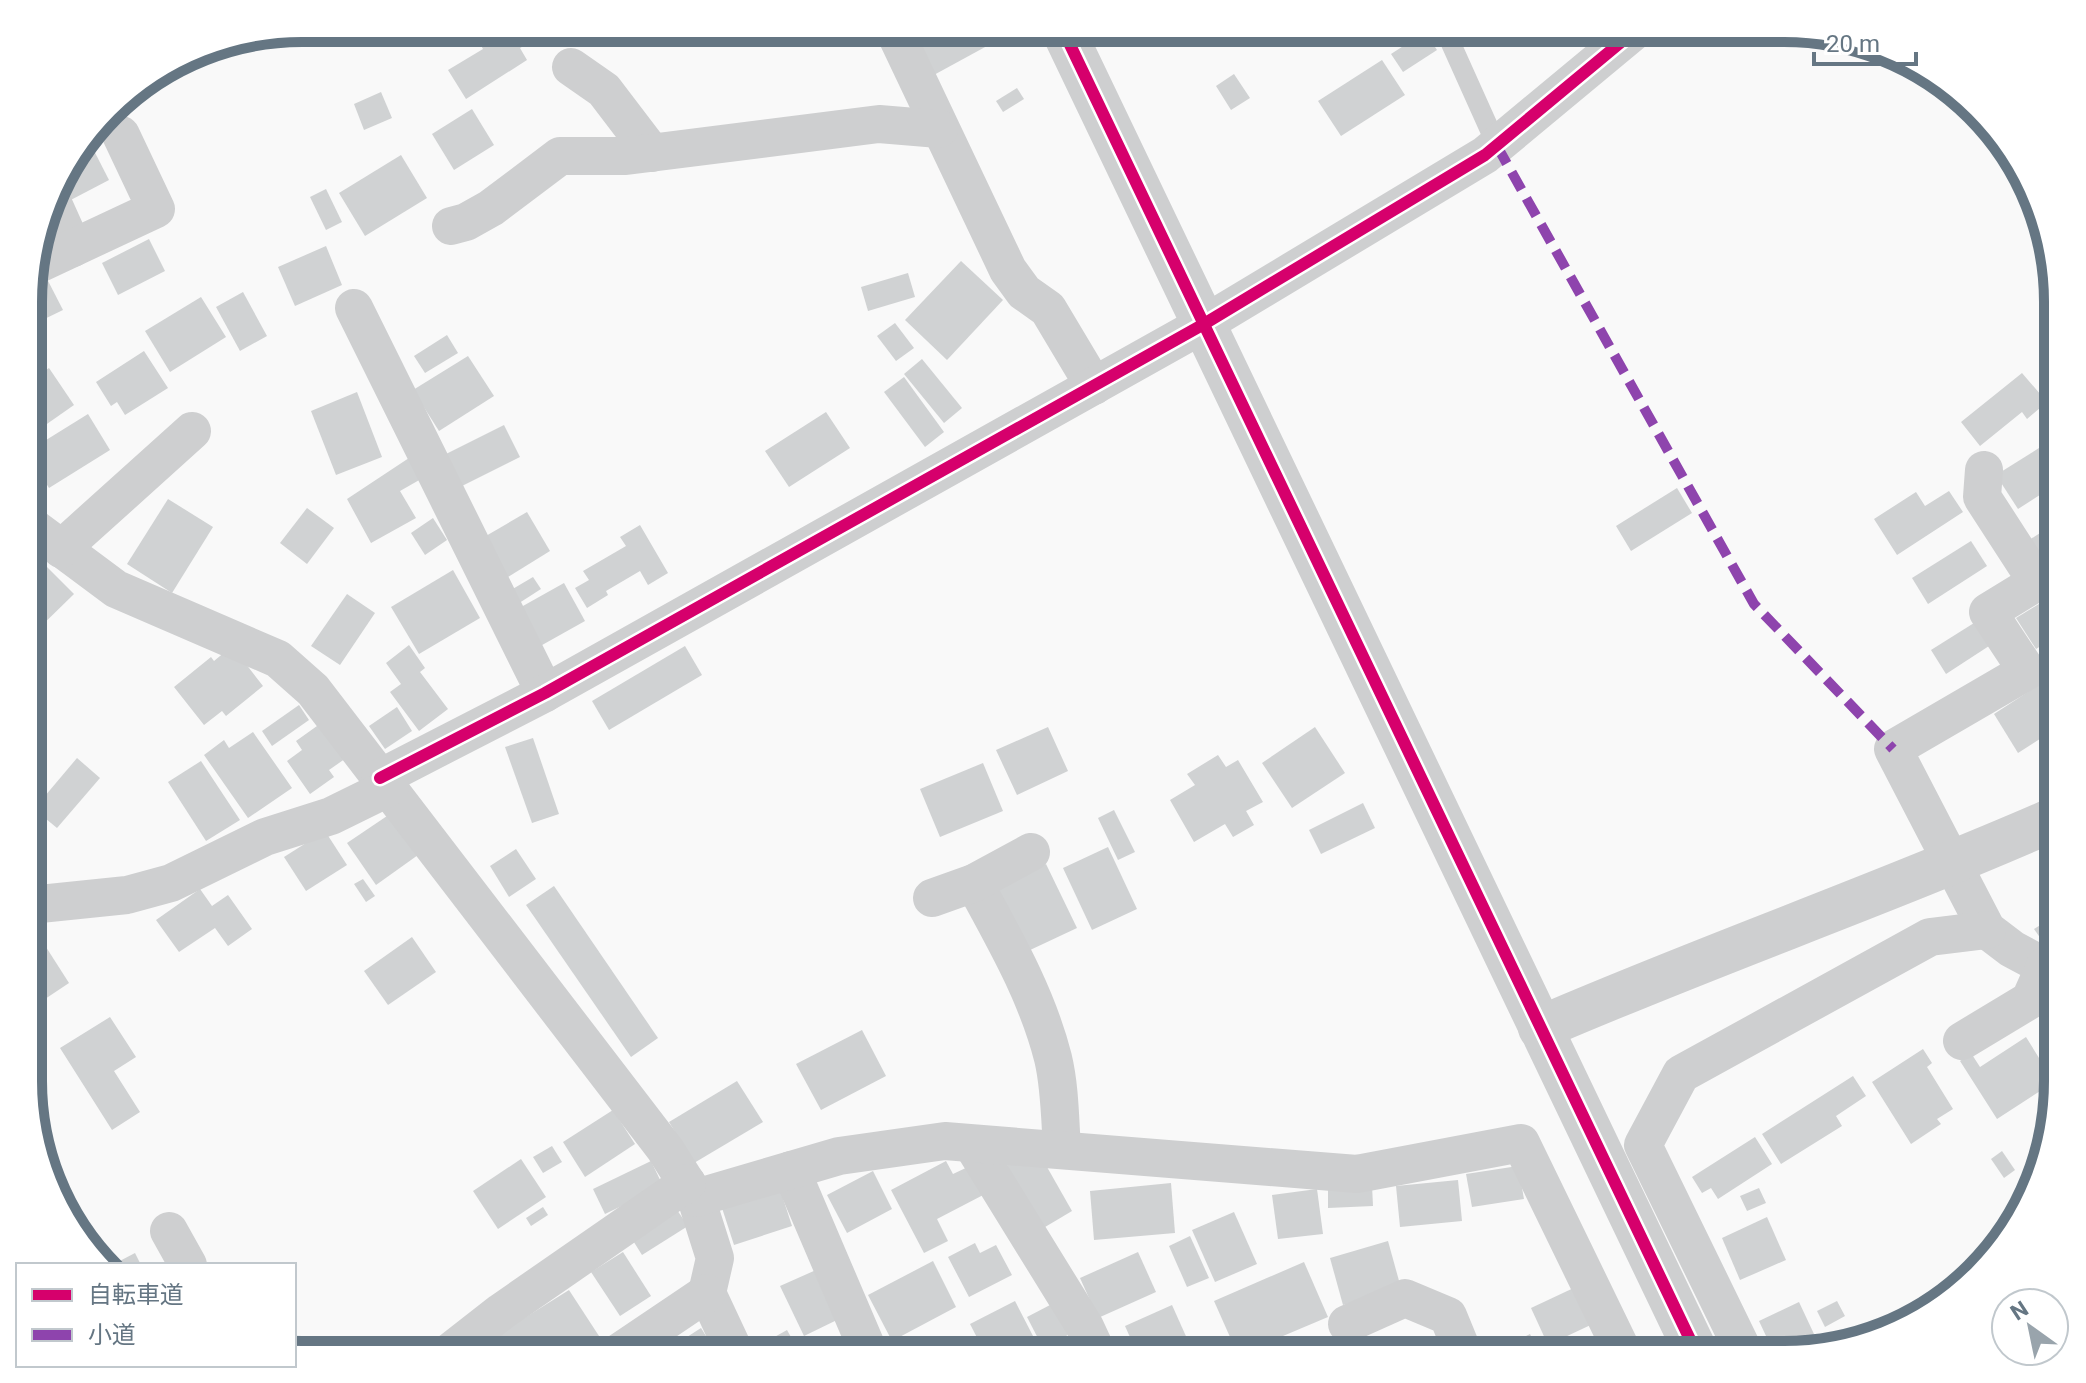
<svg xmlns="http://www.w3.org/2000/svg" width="2086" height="1383" font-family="Roboto,'Noto Sans JP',sans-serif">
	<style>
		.building { fill: #d0d2d3 }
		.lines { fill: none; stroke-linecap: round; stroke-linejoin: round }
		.service { stroke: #cecfd0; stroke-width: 20 }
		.minor { stroke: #cecfd0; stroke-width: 38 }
		.tertiary { stroke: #cecfd0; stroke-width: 44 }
		.quiet { stroke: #8e44ad; stroke-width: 10; stroke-dasharray: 20 10; stroke-linecap: butt }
		.cycleway-casing { stroke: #fff; stroke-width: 17 }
		.cycleway { stroke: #d6006c; stroke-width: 12 }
		.rim { fill: none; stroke: #657683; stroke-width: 10 }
	</style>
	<rect width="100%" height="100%" fill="#f9f9f9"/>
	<g class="building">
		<path d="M486,28H524L532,41L520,48L527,60L466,99L448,70L483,49L475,35Z"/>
		<path d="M535,28H561L540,38Z"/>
		<path d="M936,28H992L998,40L932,76L912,41Z"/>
		<path d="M1425,32L1437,50L1403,72L1391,54Z"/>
		<path d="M1382,60L1405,95L1341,136L1318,101Z"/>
		<path d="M1234,74L1250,98L1231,110L1216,86Z"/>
		<path d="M1017,88L1024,99L1003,112L996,101Z"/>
		<path d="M381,92L392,118L364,130L354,104Z"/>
		<path d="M472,109L494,145L454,170L432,134Z"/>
		<path d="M88,139L109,180L65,203L55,185L56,180Z"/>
		<path d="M401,155L427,198L365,236L339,193Z"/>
		<path d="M326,189L342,222L326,230L310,197Z"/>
		<path d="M149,239L165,271L118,295L102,263Z"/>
		<path d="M326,246L342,285L295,306L278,267Z"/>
		<path d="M961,261L1003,300L947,360L905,320Z"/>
		<path d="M908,273L915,297L868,311L861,287Z"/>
		<path d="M45,275L63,310L30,326V282Z"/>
		<path d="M243,292L267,336L240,351L216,307Z"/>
		<path d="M201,297L226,337L170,372L145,331Z"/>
		<path d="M895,323L914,348L896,361L877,336Z"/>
		<path d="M447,335L458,353L425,373L414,356Z"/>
		<path d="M144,351L168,388L125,415L117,402L111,406L96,382Z"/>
		<path d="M468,356L494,396L439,431L413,390Z"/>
		<path d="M922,359L962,408L944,423L904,374Z"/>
		<path d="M49,368L74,405L44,426L30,405V381Z"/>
		<path d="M2022,373L2047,402L2027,419L2022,412L1980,446L1961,422Z"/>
		<path d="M904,377L944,432L925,447L884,392Z"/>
		<path d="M357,392L382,457L336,475L311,411Z"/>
		<path d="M826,412L850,448L789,487L765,451Z"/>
		<path d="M88,414L110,450L49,488L30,458V450Z"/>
		<path d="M504,425L520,457L456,489L440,457Z"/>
		<path d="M2057,433V464L2043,442Z"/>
		<path d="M2039,448L2057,477V484L2018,509L1996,475Z"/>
		<path d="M409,458L421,479L400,491L416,518L371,543L347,499Z"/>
		<path d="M1677,488L1692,513L1631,551L1616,526Z"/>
		<path d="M1949,491L1963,512L1897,555L1874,519L1916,492L1925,506Z"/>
		<path d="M168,499L213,527L172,593L127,564Z"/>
		<path d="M307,508L334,528L307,564L280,543Z"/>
		<path d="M527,512L550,551L503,580L479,540Z"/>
		<path d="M433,518L447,540L425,555L411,533Z"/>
		<path d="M2057,522V568L2047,575L2026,542Z"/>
		<path d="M640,525L668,573L648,585L640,571L606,591L608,595L587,608L575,588L589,580L583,571L626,546L620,537Z"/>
		<path d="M1971,541L1987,566L1928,604L1912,578Z"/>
		<path d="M41,561L74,594L30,637V571Z"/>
		<path d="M453,570L480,618L419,654L391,607Z"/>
		<path d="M533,577L541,589L513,607L504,594Z"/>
		<path d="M564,583L585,621L535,649L514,611Z"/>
		<path d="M347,594L375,613L340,665L311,646Z"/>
		<path d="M2055,594L2057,636L2036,649L2016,618Z"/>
		<path d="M1974,623L1989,646L1946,674L1931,650Z"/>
		<path d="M409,645L425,668L420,672L448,709L419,731L390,692L401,684L386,663Z"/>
		<path d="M232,646L263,686L226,716L222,711L204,725L174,687L211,657L214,661Z"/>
		<path d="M685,646L702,675L609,730L592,701Z"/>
		<path d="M2057,659V686L2045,667Z"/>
		<path d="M2040,684L2057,712V728L2018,753L1994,714Z"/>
		<path d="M299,705L309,720L272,746L262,731Z"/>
		<path d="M397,707L412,731L385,749L369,726Z"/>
		<path d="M324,721L349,756L329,770L334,777L310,794L287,761L302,750L296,741Z"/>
		<path d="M1048,727L1068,771L1017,795L996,750Z"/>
		<path d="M1315,727L1345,773L1292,808L1262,763Z"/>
		<path d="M253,732L292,788L248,818L204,755L224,740L229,748Z"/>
		<path d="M533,738L559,814L532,823L505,747Z"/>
		<path d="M1218,755L1226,767L1238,760L1263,802L1246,811L1254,825L1233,837L1225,824L1194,842L1170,800L1195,785L1187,774Z"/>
		<path d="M77,758L100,778L57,828L34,809Z"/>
		<path d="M201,761L240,820L206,841L168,782Z"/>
		<path d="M983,763L1003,811L940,837L920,789Z"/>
		<path d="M1363,803L1375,828L1321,854L1309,830Z"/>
		<path d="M1114,810L1135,852L1118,860L1098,818Z"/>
		<path d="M390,814L418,855L376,885L347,843Z"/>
		<path d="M325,831L347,865L306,891L284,857Z"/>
		<path d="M1108,847L1137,909L1092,930L1063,868Z"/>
		<path d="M516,849L536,879L509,897L490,866Z"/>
		<path d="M1046,864L1077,928L1028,951L997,887Z"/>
		<path d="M363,879L375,896L366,902L354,884Z"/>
		<path d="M554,886L658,1038L631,1057L526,905Z"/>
		<path d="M200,889L212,906L228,895L252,929L228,946L215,928L179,952L156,920Z"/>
		<path d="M30,922L69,983L36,1005L30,996Z"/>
		<path d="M2042,924L2049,934L2041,939L2034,929Z"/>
		<path d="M412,937L436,972L388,1005L364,971Z"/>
		<path d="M110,1017L136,1057L114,1071L140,1112L112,1130L60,1048Z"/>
		<path d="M862,1030L886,1076L821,1110L796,1064Z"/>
		<path d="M2026,1037L2054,1082L1997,1119L1960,1061L1971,1053L1980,1067Z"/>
		<path d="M1923,1049L1932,1063L1927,1067L1953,1109L1937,1119L1941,1124L1911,1144L1872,1082Z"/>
		<path d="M1853,1076L1866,1096L1836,1116L1842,1126L1781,1164L1762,1134Z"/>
		<path d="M737,1081L763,1122L694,1163L669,1122Z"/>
		<path d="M613,1110L635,1144L585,1177L563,1142Z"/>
		<path d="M1755,1137L1772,1164L1718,1199L1711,1188L1702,1193L1692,1177Z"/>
		<path d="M552,1146L562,1162L543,1173L533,1157Z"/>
		<path d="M2002,1151L2015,1170L2004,1178L1991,1159Z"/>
		<path d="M521,1159L546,1197L498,1229L473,1191Z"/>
		<path d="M651,1161L663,1186L605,1214L593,1189Z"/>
		<path d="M946,1161L953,1174L972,1165L987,1193L937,1219L948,1241L924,1253L891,1190Z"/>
		<path d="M1007,1162L1047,1167L1072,1211L1035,1233L1008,1189Z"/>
		<path d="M1518,1166L1524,1199L1472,1207L1466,1174Z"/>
		<path d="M873,1171L892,1209L847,1233L827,1195Z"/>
		<path d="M1458,1180L1462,1221L1400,1227L1396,1186Z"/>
		<path d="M1171,1183L1175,1233L1094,1240L1090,1191Z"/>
		<path d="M1372,1185L1373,1206L1328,1208V1187Z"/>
		<path d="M1759,1188L1766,1203L1747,1211L1740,1196Z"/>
		<path d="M780,1189L792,1226L734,1245L722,1208Z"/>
		<path d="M1317,1189L1323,1234L1278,1239L1272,1195Z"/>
		<path d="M543,1207L548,1215L531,1226L526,1218Z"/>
		<path d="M677,1210L688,1226L642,1255L632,1239Z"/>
		<path d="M1234,1212L1257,1264L1215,1282L1192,1230Z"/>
		<path d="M1767,1217L1786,1260L1740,1280L1722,1238Z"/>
		<path d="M1190,1236L1209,1278L1187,1287L1169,1246Z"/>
		<path d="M1388,1241L1401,1288L1343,1305L1330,1258Z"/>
		<path d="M975,1243L980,1253L996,1245L1012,1275L969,1297L948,1257Z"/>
		<path d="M623,1252L651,1296L620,1316L591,1272Z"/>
		<path d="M1138,1252L1156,1292L1098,1318L1080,1278Z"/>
		<path d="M135,1253L141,1265H112Z"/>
		<path d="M933,1261L956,1307L892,1341L868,1295Z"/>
		<path d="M1304,1262L1328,1317L1238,1355L1214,1301Z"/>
		<path d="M816,1270L839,1319L804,1336L780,1286Z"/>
		<path d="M1580,1285L1597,1322L1548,1345L1531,1308Z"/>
		<path d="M569,1290L599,1336L570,1355H498L489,1340Z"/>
		<path d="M1015,1301L1033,1336L996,1355H986L970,1324Z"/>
		<path d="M1837,1301L1845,1316L1825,1327L1817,1311Z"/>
		<path d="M1799,1302L1814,1334L1804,1344L1798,1340L1774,1353L1759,1321Z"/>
		<path d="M1052,1304L1068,1335L1043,1348L1027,1317Z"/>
		<path d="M1172,1305L1189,1343L1164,1355H1138L1125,1326Z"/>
		<path d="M701,1328L718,1355H659Z"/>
		<path d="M787,1330L801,1355H757L753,1349Z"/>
		<path d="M1530,1334L1540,1355H1488Z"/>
		<path d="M972,1341L979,1355H946Z"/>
		<path d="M1063,1345L1067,1355H1044Z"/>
	</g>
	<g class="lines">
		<path class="service" d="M1444,28L1497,146"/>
		<g class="minor">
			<path d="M893,28L1008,270L1024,292L1048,309L1094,386"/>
			<path d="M571,67L604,90L652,153"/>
			<path d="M51,199L73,248"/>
			<path d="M451,226L466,222L491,208L560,156H626L879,124L939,129"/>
			<path d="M30,268L156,209L121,135"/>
			<path d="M354,308L545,693"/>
			<path d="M1984,470L1982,497L2037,582L1988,612L2027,671L1893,749L1987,930L2012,949L2057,973"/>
			<path d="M30,525L116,589L278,659L313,690L665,1149L696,1198L715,1258L707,1293L736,1355"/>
			<path d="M61,549L192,431"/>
			<path d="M380,778L545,693L1204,324L1485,155L1638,28"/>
			<path d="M974,883C1005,940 1037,995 1053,1058C1060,1087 1060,1119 1062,1150"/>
			<path d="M932,898L974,883L1031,852"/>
			<path d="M30,905L127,895L171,883L265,837L331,816L390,787"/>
			<path d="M1962,1041L2030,1000L2045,966"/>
			<path d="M972,1144L1085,1327L1098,1355"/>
			<path d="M791,1170L870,1355"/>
			<path d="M696,1198L839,1156L945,1141L1357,1174L1521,1143L1624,1355"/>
			<path d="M169,1231L188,1265"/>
			<path d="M1347,1324L1405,1298L1448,1316L1464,1355"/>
			<path d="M1745,1354L1643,1145L1681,1074L1930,937L1987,930"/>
			<path d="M446,1355L501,1312L687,1183"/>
			<path d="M615,1355L707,1293"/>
		</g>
		<g class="tertiary">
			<path d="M1062,28L1697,1354"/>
			<path d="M1540,1028C1711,954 1887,893 2057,818"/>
		</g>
		<path class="quiet" d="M1497,146L1754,604L1893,749"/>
		<defs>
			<g id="cycleway">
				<path d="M1062,28L1697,1354"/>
				<path d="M380,778L545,693L1204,324L1485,155L1638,28"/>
			</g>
		</defs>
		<use href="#cycleway" class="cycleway-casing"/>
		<use href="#cycleway" class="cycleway"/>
	</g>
	<path d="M0 0H2086V1383H0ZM302 42H1784A260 260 0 0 1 2044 302V1081A260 260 0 0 1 1784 1341H302A260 260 0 0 1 42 1081V302A260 260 0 0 1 302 42Z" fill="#fff" fill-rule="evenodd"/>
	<path class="rim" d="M302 42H1784A260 260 0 0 1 2044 302V1081A260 260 0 0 1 1784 1341H302A260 260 0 0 1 42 1081V302A260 260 0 0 1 302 42Z"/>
	<rect x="16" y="1263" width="280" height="104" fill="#ffffff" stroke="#c1c8cd" stroke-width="2"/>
	<rect x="32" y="1289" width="40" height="12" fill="#d6006c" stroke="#c1c8cd" stroke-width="2"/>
	<text x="88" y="1303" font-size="24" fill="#657683">自転車道</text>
	<rect x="32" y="1329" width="40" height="12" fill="#8e44ad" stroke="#c1c8cd" stroke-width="2"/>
	<text x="88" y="1343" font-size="24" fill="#657683">小道</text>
	<g transform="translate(2030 1327) rotate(327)"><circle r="38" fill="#ffffff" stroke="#c1c8cd" stroke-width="2"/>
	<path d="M0-6L14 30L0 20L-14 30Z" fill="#99a4ac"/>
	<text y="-12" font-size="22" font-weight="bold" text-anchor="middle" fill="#657683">N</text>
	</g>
	<path d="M1814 52v12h102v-12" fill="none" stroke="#657683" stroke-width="4"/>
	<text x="1826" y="52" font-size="24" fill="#657683" stroke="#ffffff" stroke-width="6" paint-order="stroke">20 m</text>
</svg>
